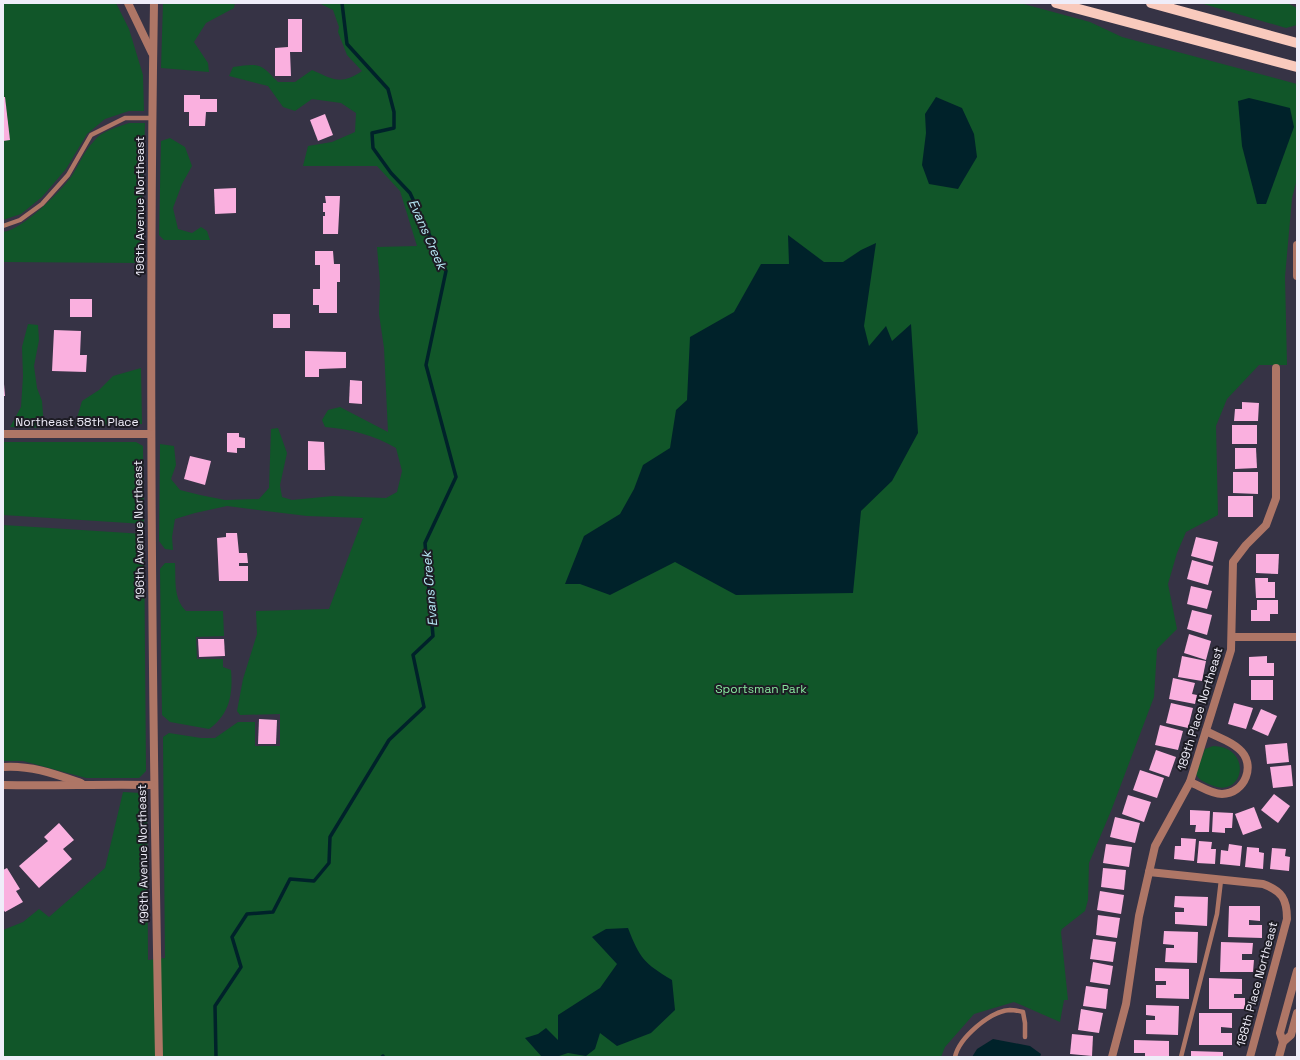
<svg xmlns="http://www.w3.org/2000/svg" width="1300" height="1060" font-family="'Space Grotesk',sans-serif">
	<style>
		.green { fill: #115629 }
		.water { fill: #00222a }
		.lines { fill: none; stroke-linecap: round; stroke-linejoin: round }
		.stream { stroke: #00222a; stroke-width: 3.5 }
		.building { fill: #fab0df }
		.service { stroke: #ae7666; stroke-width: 4.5 }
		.minor { stroke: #ae7666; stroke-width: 8 }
		.tertiary { stroke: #ae7666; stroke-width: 8 }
		.primary { stroke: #f9cabd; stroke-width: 10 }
		.labels { text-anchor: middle; stroke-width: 4; stroke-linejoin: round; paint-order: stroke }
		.street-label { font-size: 12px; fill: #efedf9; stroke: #1d1c24 }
		.park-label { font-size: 12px; fill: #88e69e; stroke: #1d1c24 }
		.water-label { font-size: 13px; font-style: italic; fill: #b7e8f6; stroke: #1d1c24 }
	</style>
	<rect width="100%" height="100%" fill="#363345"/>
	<g class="green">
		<path d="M3,3H116L129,29L143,75L144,111H129L105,119L87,134L66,169L42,197L21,214L3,220Z"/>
		<path d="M163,3H235L234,8L206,23L194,42L208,63L209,72L161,68Z"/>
		<path d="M319,3H1020L1090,22L1122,37L1297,84V179L1292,198L1285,277L1287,365H1259L1227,399L1216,426L1218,515L1186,532L1177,553L1168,584L1177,629L1157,649L1154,697L1111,811L1089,863L1088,900L1085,911L1062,929L1061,932L1068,1000H1064L1060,1022L1014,1002L974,1014L945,1047L941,1057H3V930L23,922L39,909L49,917L105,868L123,792L141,793L147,796L148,960L165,958L163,737L169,733L201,738H215L238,722H255V746H280V714L240,715L237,711L243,679L257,634L256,611L329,609L363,518L307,516L227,506L195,513L175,519L172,537L173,550L165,549L159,541L160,444L174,446L176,465L171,479L180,490L200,495L225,500L259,499L269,488L271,429L278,428L287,453L280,485L282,497L292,500L333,496L386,498L397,492L402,471L396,448C374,435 350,429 325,427L322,420L328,410L340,407L388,432L384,348L379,314L380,283L377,247L417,246L400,191L377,166H303L308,146L332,142L355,132L356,113L341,103L312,99L295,111L283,107L268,86L229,76L233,67C259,63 260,63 278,82H295L312,70C334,80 341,85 362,71L347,55L338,32L339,27L333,10Z"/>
		<path d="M1200,3H1287L1297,8V25L1286,28Z"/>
		<path d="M129,123H145L140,263L3,262V232C22,230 60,192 71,177C79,165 84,151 94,141C101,131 118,127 129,123Z"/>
		<path d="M170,138L185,147L192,166L182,184L173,208L178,229L192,233L201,227L207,231L210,240H164L159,235L161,141Z"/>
		<path d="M28,324L38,325L39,340L34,366L37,388L42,401L44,428L10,427L21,407L23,376L22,347Z"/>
		<path d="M141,368L142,424L75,425L82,401L99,390L113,376Z"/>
		<path d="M3,442H136L143,446L144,524L3,515Z"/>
		<path d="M3,525L144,534L146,771L139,778H86L23,761H3Z"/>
		<path d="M165,563H175C176,580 173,598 186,611H223L224,636L196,637L197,659H223V667L231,670C233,694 230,714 209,729L170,722L162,715L160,569Z"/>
		<path d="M1213,746C1253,746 1245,800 1211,785C1205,782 1199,781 1196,774L1205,749Z"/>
	</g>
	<g class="water">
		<path d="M936,97L962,108L974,134L977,157L958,189L929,184L922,165L926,133L925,114Z"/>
		<path d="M1249,98L1290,108L1294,127L1266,204H1257L1242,146L1238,101Z"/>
		<path d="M788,235L824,262H843L861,250L876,243L864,326L869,346L886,326L892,341L911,324L918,433L892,481L861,511L853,593L736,595L675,562L610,595L580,584H565L584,536L620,514L634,489L643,465L670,448L676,410L687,400L690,337L734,312L761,264H789Z"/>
		<path d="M628,928C640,959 644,963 672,980L675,1010L651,1033L617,1046L600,1033L595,1049L586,1056L568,1053L556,1057H542L525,1038L538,1034L546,1028L558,1040V1015L600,988L617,964L592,937L606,929Z"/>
		<path d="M993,1039L1030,1046L1041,1054L1040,1057H972L977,1049Z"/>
	</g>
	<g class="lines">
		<g class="stream">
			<path d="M216,1057L215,1006L241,967L232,937L247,914L273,912L290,879L314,881L329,863L330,837L389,740L424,707L413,655L433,636L425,543L456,477L426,365L446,271L410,193L391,173L373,148L372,133L394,128V112L388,89L347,44L342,3"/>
			<path d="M382,1057L383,1056"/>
		</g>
	</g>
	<g class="building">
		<path d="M288,19H302V52H290L291,76H275V48L288,47Z"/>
		<path d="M184,95H200V99H217V112H206L205,126H189V112H184Z"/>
		<path d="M3,97H5L10,140L3,141Z"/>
		<path d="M325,114L333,135L318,141L310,120Z"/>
		<path d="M236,188V213L215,214L214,189Z"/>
		<path d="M325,196H340L338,234H323V216H325V212H323V203H326Z"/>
		<path d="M315,251H333L334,264H340V282H337V313H319V305H313V289H320V265H315Z"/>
		<rect x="70" y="299" width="22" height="18"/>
		<rect x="273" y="314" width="17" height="14"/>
		<path d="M54,330L81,331L80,355H87L86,372L52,371Z"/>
		<path d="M305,351L346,352V368L319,369V377H305Z"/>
		<path d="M350,380L362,381V404L349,403Z"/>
		<path d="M3,384H4L5,396H3Z"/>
		<path d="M1242,402L1259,403L1258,421H1234L1235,409H1242Z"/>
		<rect x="1232" y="425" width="25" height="19"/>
		<path d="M227,433H239V437L245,438V448H237V453L227,452Z"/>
		<path d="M308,441L324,442L325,470H308Z"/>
		<path d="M1235,448H1256L1257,468L1235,469Z"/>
		<path d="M190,456L211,461L205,485L184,479Z"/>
		<path d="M1233,472H1258V494L1233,493Z"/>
		<rect x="1228" y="496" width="25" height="21"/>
		<path d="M226,533H237L239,553H247L248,563H239V566H248V581H219L217,538L226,537Z"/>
		<path d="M1196,537L1218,542L1213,562L1191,556Z"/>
		<path d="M1256,554H1279L1278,574L1256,573Z"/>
		<path d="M1192,560L1213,566L1208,585L1187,579Z"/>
		<path d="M1255,578H1268V582H1275V598H1256Z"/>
		<path d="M1191,586L1212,591L1207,609L1187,604Z"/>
		<path d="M1257,600H1278V614H1270V621H1251V610H1257Z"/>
		<path d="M1192,610L1212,615L1207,635L1187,629Z"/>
		<path d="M1189,634L1211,641L1206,660L1184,653Z"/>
		<path d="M198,639H224L225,656L199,657Z"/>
		<path d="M1182,656L1206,661L1202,681L1178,677Z"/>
		<path d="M1267,656V663H1274V676H1249V657Z"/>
		<path d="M1173,678L1195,683L1192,694L1197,695L1195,704L1169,699Z"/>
		<rect x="1251" y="680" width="22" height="20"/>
		<path d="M1171,703L1193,708L1188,728L1166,723Z"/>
		<path d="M1234,703L1253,708L1246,729L1228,724Z"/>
		<path d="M1261,709L1277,716L1268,736L1252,729Z"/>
		<path d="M259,719L277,720L276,744H258Z"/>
		<path d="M1160,725L1183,731L1178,750L1155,745Z"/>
		<path d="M1287,743L1289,762L1267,764L1265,745Z"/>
		<path d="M1156,750L1176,757L1169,777L1149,770Z"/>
		<path d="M1291,765L1293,786L1273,788L1270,767Z"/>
		<path d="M1140,770L1164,778L1157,798L1133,790Z"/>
		<path d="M1274,794L1290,806L1278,823L1261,810Z"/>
		<path d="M1128,795L1151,802L1144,822L1122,814Z"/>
		<path d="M1254,807L1262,828L1243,835L1235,814Z"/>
		<path d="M1190,810L1210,811L1209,832H1195L1196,825H1190Z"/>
		<path d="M1213,812L1233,813L1232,828H1225V833L1212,832Z"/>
		<path d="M1115,817L1140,823L1135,843L1110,837Z"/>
		<path d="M59,823L74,840L63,849L72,859L39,888L19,866L48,841L44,837Z"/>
		<path d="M1181,838L1196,839L1194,861L1174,859L1175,846H1181Z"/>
		<path d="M1199,841L1212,842L1211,849H1216L1215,864L1197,863Z"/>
		<path d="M1106,844L1132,847L1129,867L1103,863Z"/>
		<path d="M1229,844L1242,846L1240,866L1220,864L1221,850L1228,851Z"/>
		<path d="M1247,847L1259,848V852L1264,853L1263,869L1245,867Z"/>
		<path d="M1272,848L1286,849L1285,856L1290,857L1289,871L1270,869Z"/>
		<path d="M7,868L20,889L16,891L23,902L5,912L3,909V870Z"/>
		<path d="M1103,868L1126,870L1124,890L1101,887Z"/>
		<path d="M1100,891L1124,895L1121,914L1097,910Z"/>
		<path d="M1175,896L1208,897L1207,926L1175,924V912H1184V908L1174,907Z"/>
		<path d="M1229,906H1260V921L1249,920V925H1262V938L1228,937Z"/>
		<path d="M1098,915L1120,918L1117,938L1096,935Z"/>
		<path d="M1164,931L1198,932L1197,963L1165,962L1166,948H1174V945L1163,944Z"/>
		<path d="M1093,939L1116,942L1113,962L1090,959Z"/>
		<path d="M1221,942L1253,943L1252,954H1242V960H1254L1253,972H1220Z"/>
		<path d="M1093,962L1113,966L1110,985L1090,982Z"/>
		<path d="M1155,968L1189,969V999L1156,998V985H1166V981H1155Z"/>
		<path d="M1209,978L1242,979V994H1234V998H1245V1009H1209Z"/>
		<path d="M1086,986L1108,989L1106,1009L1083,1006Z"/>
		<path d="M1146,1005L1179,1006L1178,1035L1146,1034V1020H1155V1016L1146,1015Z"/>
		<path d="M1081,1009L1103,1013L1099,1033L1078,1030Z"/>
		<path d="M1199,1013H1232V1028L1221,1027V1033H1232V1045H1199Z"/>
		<path d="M1072,1034L1093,1036L1092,1056L1070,1054Z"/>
		<path d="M1134,1040L1169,1041V1057H1145V1053H1134Z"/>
		<path d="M1191,1051L1223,1052V1057H1191Z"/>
	</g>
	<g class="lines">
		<g class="service">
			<path d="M3,226L20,220L42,204L68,175L91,135L125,118H152"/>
			<path d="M955,1057C959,1038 990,1011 1010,1010C1014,1010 1019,1011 1023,1012L1025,1023V1037"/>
			<path d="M1181,1057L1217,914L1221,880"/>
		</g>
		<g class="minor">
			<path d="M128,3L152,53"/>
			<path d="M154,3C148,354 152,706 159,1057"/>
			<path d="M3,434H150"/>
			<path d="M1232,637H1297"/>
			<path d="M3,767C31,765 55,774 81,783"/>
			<path d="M1190,782C1200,786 1211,794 1222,794C1245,794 1257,764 1239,749C1231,741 1217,737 1206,731"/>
			<path d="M3,785C53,786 103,784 153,785"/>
			<path d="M1149,872L1263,884C1282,891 1287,899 1287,919L1250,1057"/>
			<path d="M1112,1057L1126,1004L1139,916L1155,846L1190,782L1231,650L1233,562L1246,545L1266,525L1276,498V368"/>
		</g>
		<g class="tertiary">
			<path d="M1297,245V276"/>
			<path d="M1283,1042L1291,1035L1297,1013"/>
			<path d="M1279,1057L1283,1042L1280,1033L1297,971"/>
		</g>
		<g class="primary">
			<path d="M1056,3L1297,67"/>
			<path d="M1151,3L1297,43"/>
		</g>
	</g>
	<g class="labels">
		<g class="street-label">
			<text transform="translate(140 206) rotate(-90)" y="4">196th Avenue Northeast</text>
			<text x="77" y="426">Northeast 58th Place</text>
			<text transform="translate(139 530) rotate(-91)" y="4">196th Avenue Northeast</text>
			<text transform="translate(1200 709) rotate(-73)" y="4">189th Place Northeast</text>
			<text transform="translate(143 854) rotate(-91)" y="4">196th Avenue Northeast</text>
			<text transform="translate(1257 984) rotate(-75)" y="4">188th Place Northeast</text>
		</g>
		<g class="park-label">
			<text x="761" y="693">Sportsman Park</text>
		</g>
		<g class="water-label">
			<text transform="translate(428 234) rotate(66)" y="5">Evans Creek</text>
			<text transform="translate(429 589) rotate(-95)" y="5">Evans Creek</text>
		</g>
	</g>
	<rect width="1300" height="1060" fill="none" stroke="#efedf9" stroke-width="8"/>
</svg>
